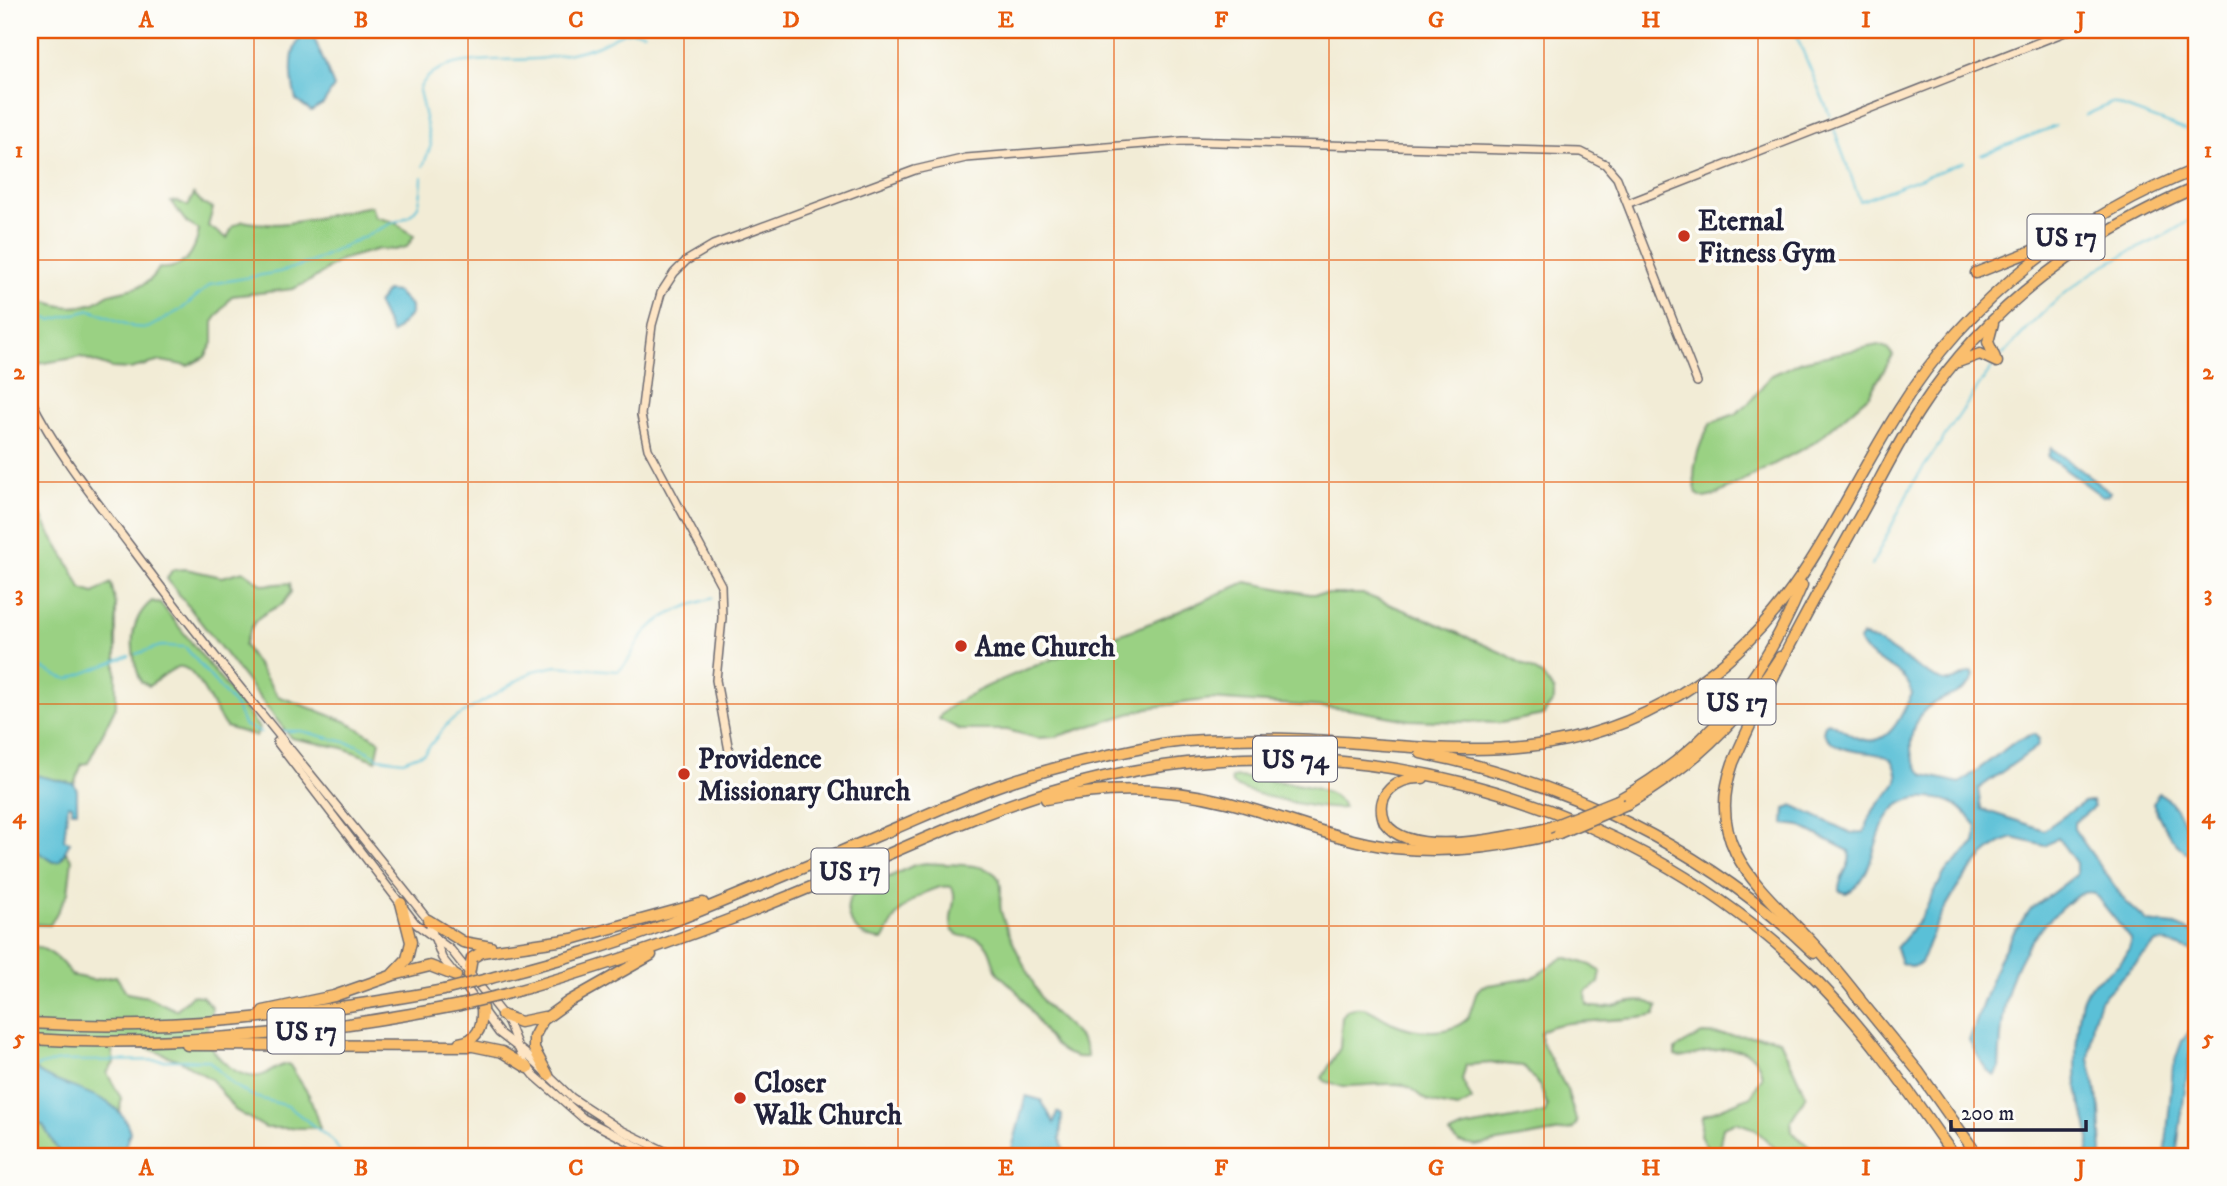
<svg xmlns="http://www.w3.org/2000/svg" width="2227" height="1186" font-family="'IM FELL DW Pica',serif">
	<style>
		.green { fill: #9ad183; stroke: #5e7a5f; stroke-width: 2 }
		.water { fill: #5ac0d7; stroke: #3e7189; stroke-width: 2 }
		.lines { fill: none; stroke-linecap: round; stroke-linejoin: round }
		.stream { stroke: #5ac0d7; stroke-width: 2 }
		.secondary-casing { stroke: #6b6971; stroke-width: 10 }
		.highway-casing { stroke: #6b6971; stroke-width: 13 }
		.secondary { stroke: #fde5c5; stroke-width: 7 }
		.highway { stroke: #fabe6d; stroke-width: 10 }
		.highway-bridge-casing { stroke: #6b6971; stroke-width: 13; stroke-linecap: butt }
		.highway-bridge { stroke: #fabe6d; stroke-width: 10 }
		.grid { fill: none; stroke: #e8590c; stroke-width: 2; stroke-opacity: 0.55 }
		.poi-dot { fill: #c8321e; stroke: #fdfcf7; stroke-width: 2.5 }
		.labels { text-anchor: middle; stroke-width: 7; stroke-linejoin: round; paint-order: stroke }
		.shield { fill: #fdfcf7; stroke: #646373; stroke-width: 2 }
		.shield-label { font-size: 26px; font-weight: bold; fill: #22223b }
		.poi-label { font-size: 28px; font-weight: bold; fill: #22223b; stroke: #fdfcf7; text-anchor: start }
		.neatline { fill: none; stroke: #e8590c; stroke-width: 2.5 }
		.grid-label { font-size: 23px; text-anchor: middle; font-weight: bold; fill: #e8590c }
	</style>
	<rect width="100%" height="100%" fill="#fdfcf7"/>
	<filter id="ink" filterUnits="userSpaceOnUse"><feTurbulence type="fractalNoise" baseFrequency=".0143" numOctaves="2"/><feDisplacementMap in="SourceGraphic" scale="14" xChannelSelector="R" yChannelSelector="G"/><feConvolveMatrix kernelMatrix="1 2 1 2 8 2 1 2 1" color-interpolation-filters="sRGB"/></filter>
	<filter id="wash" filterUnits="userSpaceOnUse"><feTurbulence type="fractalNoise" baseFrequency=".00686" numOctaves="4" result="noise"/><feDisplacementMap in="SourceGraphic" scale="28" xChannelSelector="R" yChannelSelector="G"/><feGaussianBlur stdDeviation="1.57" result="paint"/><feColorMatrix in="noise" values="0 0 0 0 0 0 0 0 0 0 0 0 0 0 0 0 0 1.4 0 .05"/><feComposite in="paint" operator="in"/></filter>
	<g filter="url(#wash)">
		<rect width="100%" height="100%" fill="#f2ecd6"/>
		<g class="green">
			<path d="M194,194L203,204L213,208L208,226L227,238L233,226L243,221C286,231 329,213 371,206L375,217L394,222L414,236L407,247L395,250L379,249L340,260L312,280L293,289L232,296L213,322V343L205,357L188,366L161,361L130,369L112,368L81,357L30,365V295C51,305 70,311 94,303C100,301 106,294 113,293C132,288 149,288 159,268C183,270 195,254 199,230L187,223L171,202L177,201L188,206Z"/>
			<path d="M1878,345L1887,348L1893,355L1869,395L1814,443L1714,496L1704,498L1697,494C1689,471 1699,443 1711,423L1735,414L1749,403L1770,376L1802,361Z"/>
			<path d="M30,505L38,508C48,537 70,559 81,589L94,593L111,583L116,605V706L88,763L82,764L74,784L35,775L30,766Z"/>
			<path d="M186,569L222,577L243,571L263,585L290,583L291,592L283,604C258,616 254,617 244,645L278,696L345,721L380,741L376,761L343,748L291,738L167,579L172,570Z"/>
			<path d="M1246,582L1309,594H1363L1424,618L1507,655L1542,675L1554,691V700L1543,715L1501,723L1409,720L1347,709L1211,699L1148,708L1055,737L1037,738L1007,730H961L939,719C945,694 1102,641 1132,630C1170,616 1208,599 1246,582Z"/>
			<path d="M152,601L161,604L259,728L256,736L226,727C215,715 195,662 178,667C169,670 158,680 149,686L141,682C130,653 127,621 152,601Z"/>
			<path d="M1238,777C1262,780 1337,783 1344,808C1324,811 1250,795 1232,784L1231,778Z"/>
			<path d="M30,847L54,862L64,856L65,851L72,859L68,893L50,925L30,924Z"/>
			<path d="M926,863C945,865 981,862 995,874C1006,884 998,899 1001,911C1006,933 1028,972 1039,995C1049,1016 1089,1035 1087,1057C1051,1061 1038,1016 1019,994C1012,985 1002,979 996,970C992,962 992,952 986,945C978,933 962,941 953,931C946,916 959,902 952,887C934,883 909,901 897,915C891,922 889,932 883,940C859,941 838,916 852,895L914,865Z"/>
			<path d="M30,945C48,948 61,959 71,975L93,980L116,976L127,993L148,997L176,1010L192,995L202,996L212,1007C212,1014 208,1021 207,1028C205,1051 236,1080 259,1076C270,1074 278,1064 289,1064L309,1095L320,1128H266L235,1110L212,1080L181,1061L132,1042L111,1043L114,1063L107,1073L121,1098L120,1114C94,1088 55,1090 30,1065Z"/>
			<path d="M1564,957L1591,965L1601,972L1599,983L1586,992L1587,1005C1608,1015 1637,991 1658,1007L1655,1015C1629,1023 1556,1017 1541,1032V1041L1567,1090L1577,1123L1572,1129L1476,1146L1459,1143L1450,1134L1463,1128L1545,1113L1547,1106L1541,1088L1523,1066L1493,1063L1466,1065L1462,1080L1472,1100L1458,1108C1448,1106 1435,1105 1426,1100C1417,1095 1412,1087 1403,1085C1381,1080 1334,1094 1322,1078L1340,1048L1342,1017L1347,1010C1367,1002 1376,1016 1393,1023C1416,1033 1450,1036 1468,1018L1477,991L1482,986L1532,978Z"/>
			<path d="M1702,1034L1771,1037L1780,1040L1806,1096L1791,1120L1792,1132L1820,1156H1783L1755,1129L1736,1122L1723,1127L1718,1154L1711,1155L1700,1135L1702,1116L1751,1096L1762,1077C1756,1034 1710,1052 1681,1058L1675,1056V1049Z"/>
			<path d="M30,1123L43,1125L61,1156H30Z"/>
		</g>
		<g class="water">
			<path d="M309,32L313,35L334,87L323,104L311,111L296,100C291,79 286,42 309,32Z"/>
			<path d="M387,291L397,292L411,306V314L392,334L377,303Z"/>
			<path d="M2051,448L2111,492L2109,495L2102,496L2048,457Z"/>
			<path d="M1862,636C1888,642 1932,684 1950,681C1958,680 1963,675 1971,672L1974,675C1967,704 1916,689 1911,741C1910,756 1913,764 1924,775L1960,783L2016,741L2034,734L2039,739L2037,747L1978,789L1981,809L2044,830L2084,802H2092L2094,807L2074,823V829L2126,902L2148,922L2175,925L2197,934V953L2165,942L2156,943L2100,1000L2093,1022L2089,1059L2100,1109L2102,1156H2086C2096,1134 2079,1109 2077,1087C2075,1060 2076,1032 2081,1005C2086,974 2128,974 2131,939L2094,893C2081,889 2071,900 2062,908C2008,954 2002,1002 1999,1069L1995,1076L1987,1071L1969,1041L1999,959L2014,932L2030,910L2076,875V863L2058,838L2045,846L2013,838C1970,850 1934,924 1921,963L1912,967L1901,963L1896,948L1919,921L1945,872L1975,843L1977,826C1961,807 1954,799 1928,798C1865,794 1885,878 1846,893L1839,891C1838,876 1853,867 1849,851L1800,826L1784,824L1785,809L1794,806L1851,833L1864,832C1867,826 1869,818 1873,811C1885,790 1908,789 1892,760C1871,746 1841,760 1823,732L1825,724L1828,722C1838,726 1844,731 1853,736C1888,753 1899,719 1912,694C1908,665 1868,666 1859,640Z"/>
			<path d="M30,766L35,775L74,784L77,790V811H72V805H68L64,840L70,842L60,861L54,862L30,847Z"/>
			<path d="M2158,793C2176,799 2183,828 2197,840V858C2174,850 2162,824 2153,804Z"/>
			<path d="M2197,1021V1042L2190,1053L2176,1156H2165L2173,1066L2182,1041Z"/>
			<path d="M30,1065C57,1092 119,1088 130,1132L122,1156H61L43,1125L30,1123Z"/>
			<path d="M1026,1096L1041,1100L1054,1123L1057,1112L1062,1115L1060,1139L1066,1156H1010Z"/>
		</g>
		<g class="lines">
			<g class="stream">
				<path d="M1794,30L1830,116"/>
				<path d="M2086,115L2112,103L2197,134"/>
				<path d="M1834,129L1860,201L1964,162"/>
				<path d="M1981,155L2056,126"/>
				<path d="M423,166L431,145L419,90C436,49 510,64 545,58C563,55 587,51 603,43C618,36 626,28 644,33"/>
				<path d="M30,313L51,320L91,310L133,327L148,328L182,309L211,284L279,272L312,262L394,222C420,216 421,202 422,177"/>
				<path d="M2003,355C2033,321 2064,290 2103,266C2134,248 2170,237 2197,214"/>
				<path d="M1872,565L1913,483L1992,367"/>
				<path d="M136,654L161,646L185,647L236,707L245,726L261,732"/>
				<path d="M30,668C48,664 52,678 69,679L129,656"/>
				<path d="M281,731H301L357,745L379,758L403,761L424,753L449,722L533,671L557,666L618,671C629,664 633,650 640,639C657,615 686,606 713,598"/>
				<path d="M30,1068L59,1061L208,1060L233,1085L255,1097L288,1106L333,1141L343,1156"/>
			</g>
		</g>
	</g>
	<g filter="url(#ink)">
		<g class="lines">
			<defs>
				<g id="secondary">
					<path d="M2188,30L2197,51"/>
					<path d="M1629,203L2070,30"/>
					<path d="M30,398C57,453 94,498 131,547C226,675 330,795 428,920L442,958L454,973"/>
					<path d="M2197,494V505"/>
					<path d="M277,742L416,924L451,950L508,1022L524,1062L534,1075L583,1118L657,1156"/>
					<path d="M731,762L716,680L722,618L721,585L648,449L641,415L652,325L661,293L674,273L686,261L713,245L915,170L966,158L1183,141L1581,152L1605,164L1617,178L1697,382"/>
					<path d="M462,982L499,1033L525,1053L572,1098L621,1130L675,1156"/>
				</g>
				<g id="highway">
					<path d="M1976,273L2047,245"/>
					<path d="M1993,323L1988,342L1995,358"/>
					<path d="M1958,362L1980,354L1997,362"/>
					<path d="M1421,753C1566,781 1708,850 1814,953"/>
					<path d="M1423,778C1397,777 1373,794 1385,823C1411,860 1510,837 1548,828"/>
					<path d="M1046,799C1106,787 1166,787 1226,802C1282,816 1337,841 1395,848C1451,854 1505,847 1559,833"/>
					<path d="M1618,800C1709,750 1762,680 1802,585"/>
					<path d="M1627,804C1691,768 1741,719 1780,657"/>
					<path d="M428,920L463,942L491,947"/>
					<path d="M394,975L430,966L456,976"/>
					<path d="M469,975L472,958L482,952L572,939L703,903"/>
					<path d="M491,978C546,963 601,949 654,929C729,900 803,868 877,836C920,818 962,798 1006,783C1056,766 1111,754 1162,744C1185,740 1209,740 1232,739C1394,733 1533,787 1682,693C1798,621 1830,519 1899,410C1969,297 2075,218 2197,169"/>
					<path d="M1855,994L1918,1071L1978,1156"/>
					<path d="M502,995C614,965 721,925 828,880C905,848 983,810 1065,787C1325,712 1618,788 1812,976C1867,1030 1910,1093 1954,1156"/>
					<path d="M1859,998C1841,975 1823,953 1803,933C1753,882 1705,842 1733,763C1768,682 1813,601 1856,523C1878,485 1896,445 1921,408C1987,306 2087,234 2197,187"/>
					<path d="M263,1011L334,996L391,976L407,959L411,942L401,903"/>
					<path d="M502,1015L520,1022L544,1017"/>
					<path d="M30,1023C169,1032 308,1015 444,990"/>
					<path d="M30,1039C174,1048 318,1033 460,1005"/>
					<path d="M459,1043C478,1040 483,1027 482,1008"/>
					<path d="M187,1045L473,1046L502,1052L528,1068"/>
					<path d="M548,1075L534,1049V1037L543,1020L568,1002L651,955"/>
				</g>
			</defs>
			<use href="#secondary" class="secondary-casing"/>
			<use href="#highway" class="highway-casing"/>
			<use href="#secondary" class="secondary"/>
			<use href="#highway" class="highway"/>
			<defs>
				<g id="highway-bridge">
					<path d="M1548,828L1618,800"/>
					<path d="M1559,833L1627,804"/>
					<path d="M444,990L491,978"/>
					<path d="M460,1005L502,995"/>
				</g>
			</defs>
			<use href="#highway-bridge" class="highway-bridge-casing"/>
			<use href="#highway-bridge" class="highway-bridge"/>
		</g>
	</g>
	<path class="grid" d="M254,30V1156M468,30V1156M684,30V1156M898,30V1156M1114,30V1156M1329,30V1156M1544,30V1156M1758,30V1156M1974,30V1156M30,260H2197M30,482H2197M30,704H2197M30,926H2197"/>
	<g class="poi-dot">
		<circle cx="1684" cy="236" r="7"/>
		<circle cx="961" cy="646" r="7"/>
		<circle cx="684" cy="774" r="7"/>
		<circle cx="740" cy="1098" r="7"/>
	</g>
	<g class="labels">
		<g class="shield">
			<rect x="2027.5" y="214.5" width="77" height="45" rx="5"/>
			<rect x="1698.5" y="679.5" width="77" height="45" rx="5"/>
			<rect x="1253" y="736.5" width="84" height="45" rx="5"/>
			<rect x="811.5" y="848.5" width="77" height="45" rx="5"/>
			<rect x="267.5" y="1008.5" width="77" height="45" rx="5"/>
		</g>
		<g class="shield-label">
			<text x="2066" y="246">US 17</text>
			<text x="1737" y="711">US 17</text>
			<text x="1295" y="768">US 74</text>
			<text x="850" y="880">US 17</text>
			<text x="306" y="1040">US 17</text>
		</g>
		<g class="poi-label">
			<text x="1698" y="230">Eternal<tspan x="1698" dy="32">Fitness Gym</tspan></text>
			<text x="975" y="656">Ame Church</text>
			<text x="698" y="768">Providence<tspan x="698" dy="32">Missionary Church</tspan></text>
			<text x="754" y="1092">Closer<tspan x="754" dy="32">Walk Church</tspan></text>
		</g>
	</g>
	<rect width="2227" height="1186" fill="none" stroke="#fdfcf7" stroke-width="77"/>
	<path d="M1951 1120v10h135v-10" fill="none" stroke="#22223b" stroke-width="3.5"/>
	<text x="1961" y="1120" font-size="21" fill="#22223b" stroke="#fdfcf7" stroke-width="5" paint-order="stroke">200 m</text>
	<rect x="38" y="38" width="2150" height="1110" class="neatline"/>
	<g class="grid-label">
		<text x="146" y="27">A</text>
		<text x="361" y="27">B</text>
		<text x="576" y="27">C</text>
		<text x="791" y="27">D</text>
		<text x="1006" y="27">E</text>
		<text x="1221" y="27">F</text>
		<text x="1436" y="27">G</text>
		<text x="1651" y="27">H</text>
		<text x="1866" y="27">I</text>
		<text x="2081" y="27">J</text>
		<text x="19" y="157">1</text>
		<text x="2208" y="157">1</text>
		<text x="19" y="379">2</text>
		<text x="2208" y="379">2</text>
		<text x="19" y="601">3</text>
		<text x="2208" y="601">3</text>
		<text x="19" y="823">4</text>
		<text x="2208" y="823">4</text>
		<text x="19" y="1045">5</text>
		<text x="2208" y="1045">5</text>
		<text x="146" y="1175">A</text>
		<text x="361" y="1175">B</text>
		<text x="576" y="1175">C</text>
		<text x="791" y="1175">D</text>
		<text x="1006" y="1175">E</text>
		<text x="1221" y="1175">F</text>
		<text x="1436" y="1175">G</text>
		<text x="1651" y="1175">H</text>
		<text x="1866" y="1175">I</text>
		<text x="2081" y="1175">J</text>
	</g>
</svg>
